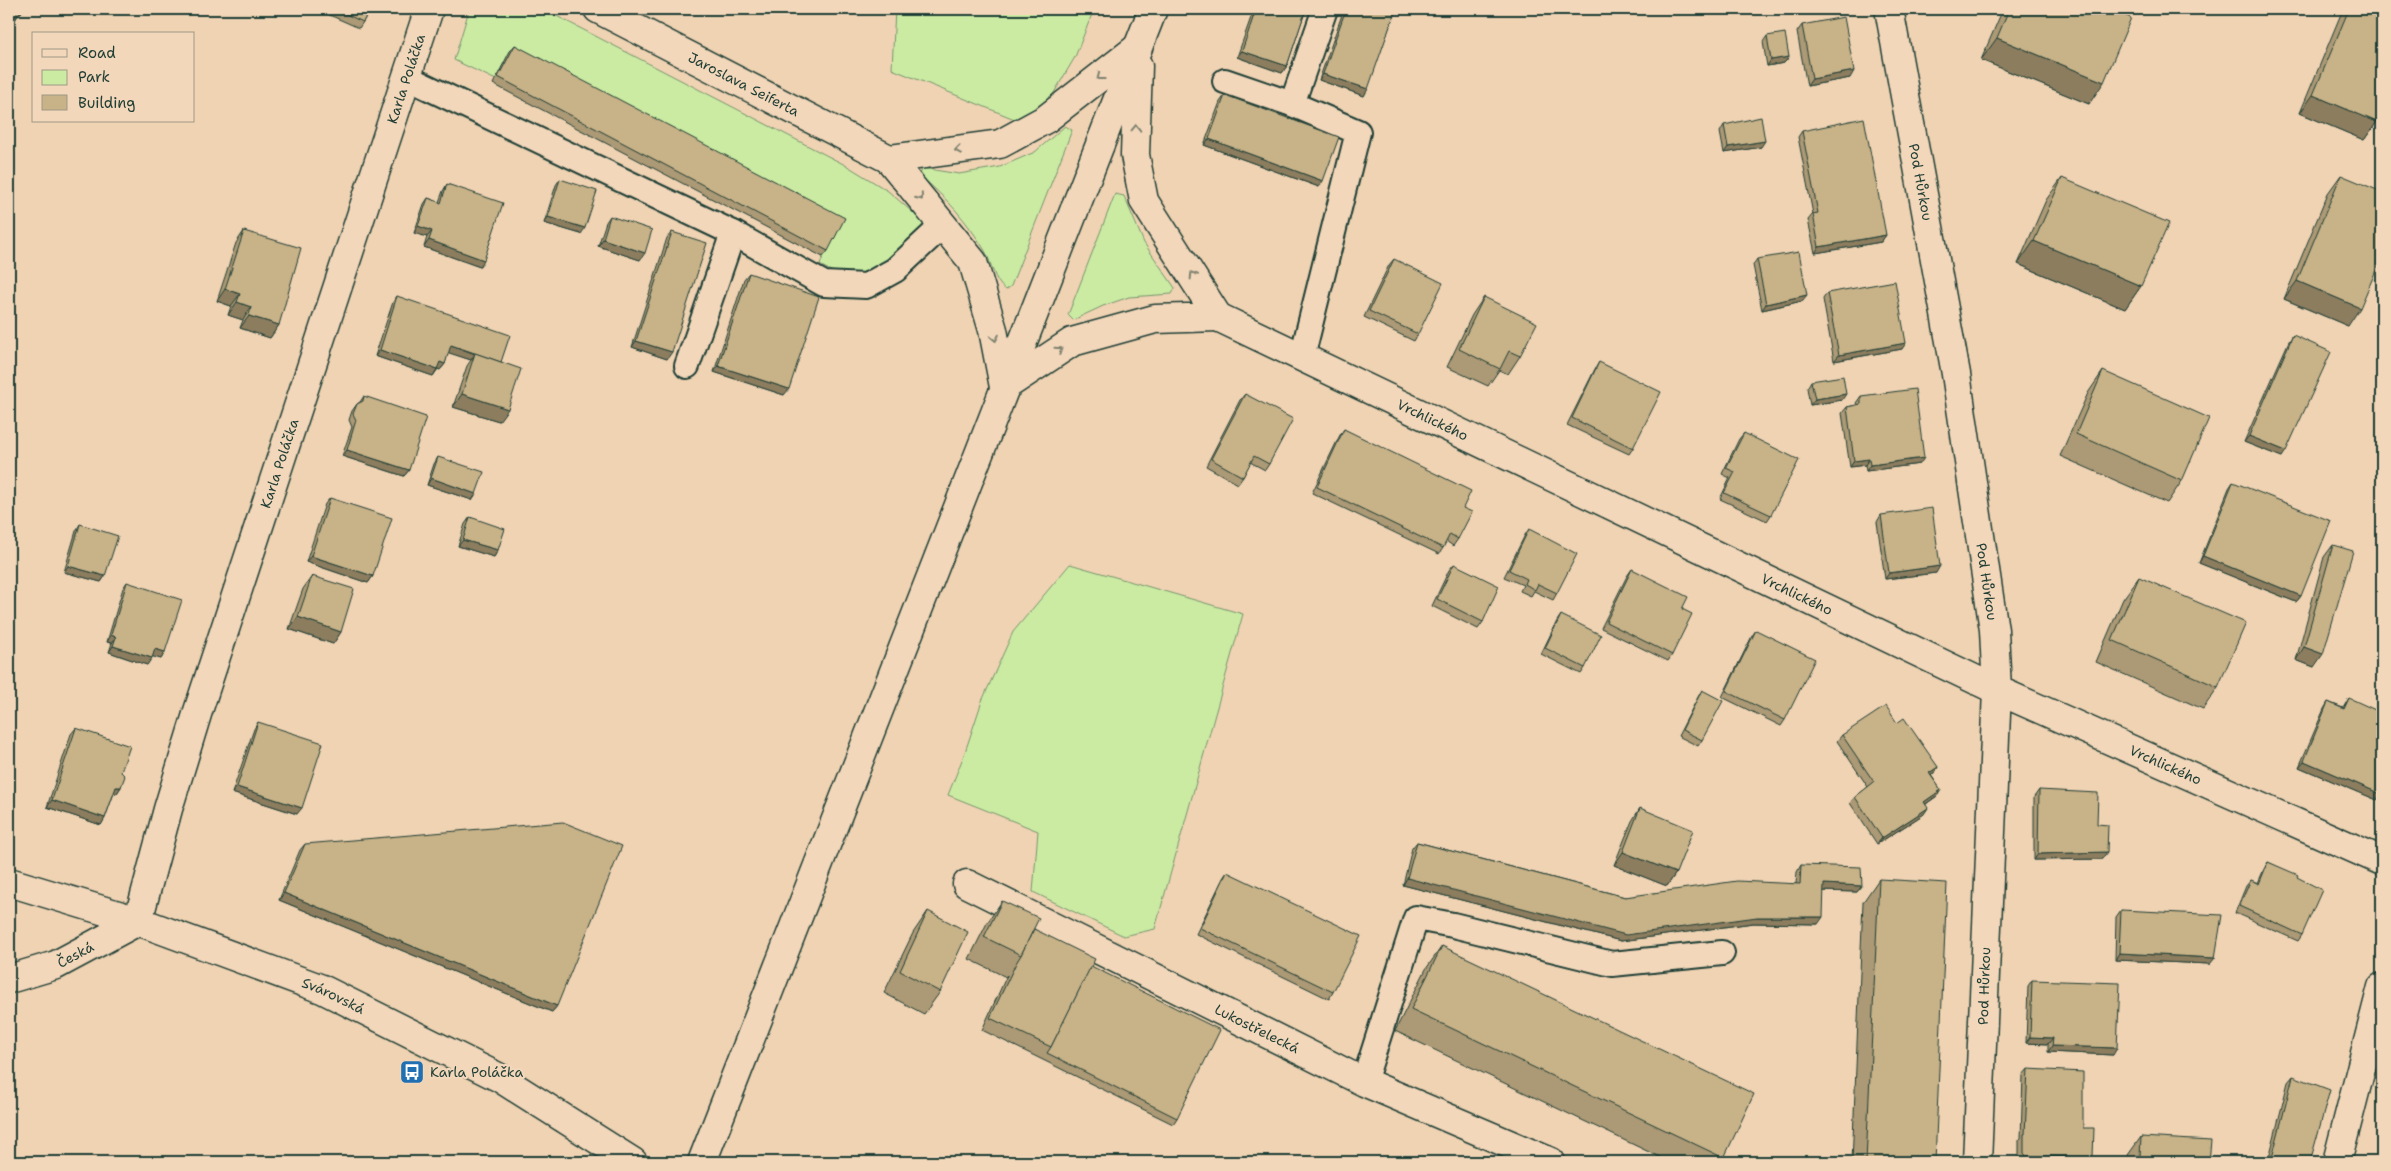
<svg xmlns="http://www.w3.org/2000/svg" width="2391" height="1171" font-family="'Shantell Sans',sans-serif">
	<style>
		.green { fill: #cbeba3; stroke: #75946c }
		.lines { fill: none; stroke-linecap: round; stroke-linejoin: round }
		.lane-casing { stroke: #1f3d34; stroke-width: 28 }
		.street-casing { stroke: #1f3d34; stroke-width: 31 }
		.primary-casing { stroke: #1f3d34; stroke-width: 31 }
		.lane { stroke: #f3d7ba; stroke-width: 24 }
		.street { stroke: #f3d7ba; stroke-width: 28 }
		.primary { stroke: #f3d7ba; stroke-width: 28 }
		.wall { fill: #ac9975; stroke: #1f3d34 }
		.shaded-wall { fill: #8c7d5f; stroke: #1f3d34 }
		.building { fill: #c8b288; stroke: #1f3d34 }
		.oneway { stroke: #7e8270 }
		.labels { text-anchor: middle; stroke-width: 4.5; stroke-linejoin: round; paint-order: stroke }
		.street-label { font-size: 14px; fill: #1f3d34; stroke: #f3d7ba }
		.poi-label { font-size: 14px; fill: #1f3d34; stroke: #f3d7ba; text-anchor: start }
	</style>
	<rect width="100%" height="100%" fill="#f0d3b3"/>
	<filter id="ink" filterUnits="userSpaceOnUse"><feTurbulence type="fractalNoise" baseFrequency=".02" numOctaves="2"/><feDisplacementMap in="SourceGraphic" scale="10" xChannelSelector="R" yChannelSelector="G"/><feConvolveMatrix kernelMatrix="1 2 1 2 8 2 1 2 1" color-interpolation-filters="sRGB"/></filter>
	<g filter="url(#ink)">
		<g class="green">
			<path d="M471,9H543L849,167L888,191L926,224C915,235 881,272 868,276C851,281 834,273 820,265L823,257L511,51L496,80L454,60L469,10Z"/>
			<path d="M895,9H1094L1075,57L1034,127L892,69Z"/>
			<path d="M1065,126L1072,130L1011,286L1006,290C993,281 992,262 984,249C967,221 946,197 920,176L922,168L959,174L1000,167L1035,152Z"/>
			<path d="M1115,194L1124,196L1144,243L1175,288L1172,294L1129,297L1103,306L1073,320L1068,315Z"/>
			<path d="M1070,564L1243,614L1155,929L1124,936L1033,892L1038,831L948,795L964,755L982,701L1013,632Z"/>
		</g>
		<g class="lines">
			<defs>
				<g id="lane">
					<path d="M406,77L733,233L824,284L866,286L895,270L943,225"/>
					<path d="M1225,81L1292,104"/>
					<path d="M1302,357L1358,132L1292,104L1325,9"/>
					<path d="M687,366L733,233"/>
					<path d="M1364,1082L1416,918L1453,925L1612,964L1722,953"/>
				</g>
				<g id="street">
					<path id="s1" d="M598,9L889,159"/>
					<path id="s2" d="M1889,9L1956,374L1994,630L1997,690L1977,1162"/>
					<path id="s3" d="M1218,317L1997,690L2382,861"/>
					<path id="s4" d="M9,882L138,921L322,989L500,1078L633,1162"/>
					<path id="s5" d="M967,884L1364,1082L1551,1162"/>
					<path id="s6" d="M138,921L168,809L198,711L429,9"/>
					<path id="s7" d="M9,979L56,965L138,921"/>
					<path d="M2337,1162L2382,987"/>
				</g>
				<g id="primary">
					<path d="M889,159L1000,144L1046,119L1137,48"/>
					<path d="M889,159L973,262L993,330L1004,387"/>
					<path d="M1004,387L1072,342L1155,319L1218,317L1144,201L1135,155L1138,66"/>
					<path d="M702,1162L1153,9"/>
				</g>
			</defs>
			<use href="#lane" class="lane-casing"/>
			<use href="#street" class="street-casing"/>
			<use href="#primary" class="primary-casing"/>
			<use href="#lane" class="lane"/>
			<use href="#street" class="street"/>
			<use href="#primary" class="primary"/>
		</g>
		<g class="wall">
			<path d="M9,9H24L11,24L9,22Z"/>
			<path d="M316,9H370L363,22L359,28Z"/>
			<path d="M1254,9H1306L1287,66L1282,73L1237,57Z"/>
			<path d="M1344,9H1396L1364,96L1319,80Z"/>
			<path d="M2003,9H2110L2089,104L1981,60Z"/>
			<path d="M2343,9H2382L2377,122L2364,140L2300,113Z"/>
			<path d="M1802,25L1850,78L1807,86L1797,32Z"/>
			<path d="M1767,36L1789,57L1784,63L1767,66L1763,42Z"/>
			<path d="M515,45L828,251L823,257L493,84L510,51Z"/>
			<path d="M1225,95L1319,187L1204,145L1220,102Z"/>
			<path d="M1724,125L1761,147L1724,153L1720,132Z"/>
			<path d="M1802,131L1886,235L1881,242L1815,253L1808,220L1813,214L1798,137Z"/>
			<path d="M2341,175L2348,326L2284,299L2328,193Z"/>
			<path d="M2062,178L2141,286L2125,309L2018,264L2046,200Z"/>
			<path d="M560,179L581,234L544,223L556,185Z"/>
			<path d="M447,184L480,267L424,247L427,237L414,233L424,204L428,198L439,202L443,191Z"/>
			<path d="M610,216L640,260L598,246L606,222Z"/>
			<path d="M244,231L279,325L270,338L240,328L243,320L228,315L231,306L217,301L236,243Z"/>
			<path d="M672,232L667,359L632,347L667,238Z"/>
			<path d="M1394,259L1418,334L1414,341L1364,317L1389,265Z"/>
			<path d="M1757,259L1802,301L1762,310L1753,265Z"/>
			<path d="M749,273L784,395L714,372L744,279Z"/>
			<path d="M1827,293L1902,349L1834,361L1823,299Z"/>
			<path d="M397,296L501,362L499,421L453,407L467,366L471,360L448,352L445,364L440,370L438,369L433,376L375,356L393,302Z"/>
			<path d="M1484,297L1520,356L1508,374L1499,370L1488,386L1447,367L1472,315Z"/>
			<path d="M2293,335L2282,457L2244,442L2289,341Z"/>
			<path d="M1599,362L1633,448L1629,454L1567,425L1595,369Z"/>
			<path d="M2103,371L2182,481L2167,503L2060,456L2088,393Z"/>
			<path d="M1811,381L1842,400L1810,405L1807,388Z"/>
			<path d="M1245,394L1269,464L1265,470L1250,462L1243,477L1238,484L1206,466L1240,400Z"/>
			<path d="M364,396L409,470L404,476L342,456L352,427L349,420L352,411L357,404L360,402Z"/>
			<path d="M1861,396L1920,464L1866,471L1865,465L1850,467L1842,413L1847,407L1857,405L1856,403Z"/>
			<path d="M1344,429L1463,508L1458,539L1453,546L1446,541L1443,548L1439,554L1312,493L1340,435Z"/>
			<path d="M1744,433L1771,515L1767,521L1720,499L1730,478L1722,474L1739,439Z"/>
			<path d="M438,457L472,500L427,485L434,464Z"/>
			<path d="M2233,482L2301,596L2296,602L2199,563L2229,488Z"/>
			<path d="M330,498L373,576L368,583L306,562L325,504Z"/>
			<path d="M1881,515L1936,573L1885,579L1877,522Z"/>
			<path d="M470,517L498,550L494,557L458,546L465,524Z"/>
			<path d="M80,524L105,576L101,582L64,572L76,531Z"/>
			<path d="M1529,529L1557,593L1553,600L1534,591L1531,596L1520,591L1523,585L1504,577L1525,535Z"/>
			<path d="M2333,545L2314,667L2296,660L2324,557Z"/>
			<path d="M1454,564L1483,622L1478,629L1432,606L1449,570Z"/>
			<path d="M1632,569L1682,609L1672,655L1668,661L1601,628L1627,576Z"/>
			<path d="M312,576L341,632L333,644L289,629L303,589Z"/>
			<path d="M2139,577L2218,687L2203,709L2096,662L2123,599Z"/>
			<path d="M127,582L165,652L161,659L152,656L147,665L109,652L112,643L107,642L123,588Z"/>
			<path d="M1561,615L1585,668L1581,674L1541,654L1557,621Z"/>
			<path d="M1756,630L1785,720L1781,726L1722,697L1752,636Z"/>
			<path d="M1702,690V740L1698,746L1678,736L1698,697Z"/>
			<path d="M2349,698L2381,794L2377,800L2299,767L2324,709L2328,702L2343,708Z"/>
			<path d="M258,722L297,814L232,793L254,729Z"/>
			<path d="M1897,723L1938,767L1934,773L1931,775L1941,790L1937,796L1926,804L1924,814L1877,844L1850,803L1855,797L1868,787L1837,741L1842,735Z"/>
			<path d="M76,728L121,772V787L117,793H114L105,818L101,825L47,807L71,734Z"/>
			<path d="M2039,790L2097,824L2102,859L2034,860V797Z"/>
			<path d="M1640,808L1676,873L1667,886L1614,865L1632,821Z"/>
			<path d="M1417,842L1625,897L1796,884L1797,872L1801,865L1862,886L1857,892L1823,891L1818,924L1753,923L1621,941L1403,885L1412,848Z"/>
			<path d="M305,844L557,1006L552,1012L279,900L300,850Z"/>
			<path d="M2268,862L2297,877L2302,935L2298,941L2235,913L2246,886L2251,880L2258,883L2264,869Z"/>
			<path d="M1227,872L1333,992L1329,999L1196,934L1223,878Z"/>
			<path d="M1879,879L1935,1162H1852L1863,902Z"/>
			<path d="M1002,901L1034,929L1091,966L1177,1118L1173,1124L982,1030L1007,975L1006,977L969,959L987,923Z"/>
			<path d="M2121,910L2210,964L2115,960L2116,917Z"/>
			<path d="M928,911L940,992L924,1014L884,993L913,933Z"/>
			<path d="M1442,946L1724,1158L1721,1162H1670L1395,1031L1426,969Z"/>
			<path d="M2032,980L2113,1055L2048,1052V1044L2026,1043L2028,986Z"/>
			<path d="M2028,1069L2083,1128L2093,1157L2089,1162H2022L2019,1159V1140L2021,1138L2023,1075Z"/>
			<path d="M2293,1076L2310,1162H2268L2288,1082Z"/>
			<path d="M2141,1137L2209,1162H2128V1155Z"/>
		</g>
		<g class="shaded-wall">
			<path d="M23,9H24L11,24L15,17Z"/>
			<path d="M1732,9H1752L1729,13Z"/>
			<path d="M1997,38L2104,82L2089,104L1981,60Z"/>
			<path d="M1242,51L1287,66L1282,73L1237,57Z"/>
			<path d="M1789,57L1784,63L1767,66L1771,60Z"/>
			<path d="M1854,71L1850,78L1807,86L1812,79Z"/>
			<path d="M1323,74L1368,89L1364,96L1319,80Z"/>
			<path d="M2313,95L2377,122L2364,140L2300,113Z"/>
			<path d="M1209,139L1323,181L1319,187L1204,145Z"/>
			<path d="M1765,141L1761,147L1724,153L1728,147Z"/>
			<path d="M548,217L585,228L581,234L544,223Z"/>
			<path d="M418,226L432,231L427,237L414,233Z"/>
			<path d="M1886,235L1881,242L1815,253L1819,247Z"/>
			<path d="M603,239L645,253L640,260L598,246Z"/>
			<path d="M429,240L484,260L480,267L424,247Z"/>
			<path d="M2034,241L2141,286L2125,309L2018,264Z"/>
			<path d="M2297,281L2360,308L2348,326L2284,299Z"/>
			<path d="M225,289L240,294L231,306L217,301Z"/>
			<path d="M1807,295L1802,301L1762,310L1766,304Z"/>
			<path d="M237,302L251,307L243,320L228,315Z"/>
			<path d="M249,316L279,325L270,338L240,328Z"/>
			<path d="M636,341L672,352L667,359L632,347Z"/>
			<path d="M1906,343L1902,349L1834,361L1839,355Z"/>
			<path d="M451,345L475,354L471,360L446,352Z"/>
			<path d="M380,350L437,369L433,376L375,356Z"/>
			<path d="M440,362L445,364L440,370L436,368Z"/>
			<path d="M718,366L789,389L784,395L714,372Z"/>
			<path d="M462,394L508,409L499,421L453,407Z"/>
			<path d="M1846,394L1842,400L1810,405L1815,399Z"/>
			<path d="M2249,436L2286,451L2282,457L2244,442Z"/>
			<path d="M347,450L409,470L404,476L342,456Z"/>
			<path d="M1924,458L1920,464L1866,471L1870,465Z"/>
			<path d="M1869,459L1865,465L1850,467L1854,461Z"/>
			<path d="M431,478L476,494L472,500L427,485Z"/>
			<path d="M463,540L498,550L494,557L458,546Z"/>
			<path d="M311,556L373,576L368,583L306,562Z"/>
			<path d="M2203,556L2301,596L2296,602L2199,563Z"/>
			<path d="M68,566L105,576L101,582L64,572Z"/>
			<path d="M1940,566L1936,573L1885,579L1889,573Z"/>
			<path d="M298,617L341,632L333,644L289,629Z"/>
			<path d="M111,635L116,637L112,643L107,642Z"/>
			<path d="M113,646L152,658L147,665L109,652Z"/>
			<path d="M2304,647L2323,654L2314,667L2296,660Z"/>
			<path d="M155,649L165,652L161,659L150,656Z"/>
			<path d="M2304,761L2381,794L2377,800L2299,767Z"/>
			<path d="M1938,767L1934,773L1925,780L1929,773Z"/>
			<path d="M116,787H121L117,793L111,794Z"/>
			<path d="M237,787L302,808L297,814L232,793Z"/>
			<path d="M1941,790L1937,796L1920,808L1924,802Z"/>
			<path d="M52,800L105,818L101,825L47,807Z"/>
			<path d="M1928,808L1924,814L1877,844L1882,838Z"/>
			<path d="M1623,852L1676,873L1667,886L1614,865Z"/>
			<path d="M2107,852L2102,859L2034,860L2038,854Z"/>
			<path d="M1407,878L1757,917H1823L1818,924L1753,923L1621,941L1403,885Z"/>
			<path d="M1824,884L1862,886L1857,892L1819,891Z"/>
			<path d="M284,893L557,1006L552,1012L279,900Z"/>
			<path d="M2119,953L2215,958L2210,964L2115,960Z"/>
			<path d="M2030,1037L2053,1038L2048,1044L2026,1043Z"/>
			<path d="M2052,1046L2117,1048L2113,1055L2048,1052Z"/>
			<path d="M2026,1156L2093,1157L2089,1162H2022Z"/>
		</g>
		<g class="building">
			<path d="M9,9H23L15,17L9,12Z"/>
			<path d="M335,9H370L363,22Z"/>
			<path d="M1256,9H1306L1287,66L1242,51Z"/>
			<path d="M1346,9H1396L1368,89L1323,74Z"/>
			<path d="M2009,9H2110L2131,18L2104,82L1997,38Z"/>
			<path d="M2349,9H2382V108L2377,122L2313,95Z"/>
			<path d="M1844,17L1854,71L1812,79L1802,25Z"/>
			<path d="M1785,33L1789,57L1771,60L1767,36Z"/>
			<path d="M515,45L845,218L828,251L498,77Z"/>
			<path d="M1225,95L1339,137L1323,181L1209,139Z"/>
			<path d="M1761,117L1765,141L1728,147L1724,125Z"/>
			<path d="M1864,118L1886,235L1819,247L1813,214L1818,213L1802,131Z"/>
			<path d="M2341,175L2382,192V256L2360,308L2297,281Z"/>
			<path d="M2062,178L2169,223L2141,286L2034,241Z"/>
			<path d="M560,179L597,191L585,228L548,217Z"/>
			<path d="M447,184L503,203L484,260L429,240L432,231L418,226L428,198L441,203Z"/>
			<path d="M610,216L652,230L645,253L603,239Z"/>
			<path d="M244,231L301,248L279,325L249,316L251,307L237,302L240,294L225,289Z"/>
			<path d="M672,232L707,243L672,352L636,341Z"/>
			<path d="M1799,252L1807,295L1766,304L1757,259Z"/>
			<path d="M1394,259L1443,283L1418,334L1369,311Z"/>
			<path d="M749,273L819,297L789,389L718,366Z"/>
			<path d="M1895,281L1906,343L1839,355L1827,293Z"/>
			<path d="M397,296L510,335L501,362L451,345L445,364L440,362L437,369L380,350Z"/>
			<path d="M1484,297L1537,323L1520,356L1509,351L1500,369L1459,349Z"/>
			<path d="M2293,335L2331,352L2286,451L2249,436Z"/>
			<path d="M475,353L521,369L508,409L462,394Z"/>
			<path d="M1599,362L1661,392L1633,448L1572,418Z"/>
			<path d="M2103,371L2209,418L2182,481L2076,434Z"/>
			<path d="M1843,376L1846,394L1815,399L1811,381Z"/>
			<path d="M1915,389L1924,458L1870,465L1869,459L1854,461L1847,407L1861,404V396Z"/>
			<path d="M1245,394L1293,419L1269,464L1254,456L1243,477L1211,459Z"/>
			<path d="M364,396L426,417L409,470L347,450L356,420L353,414L357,404L363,401Z"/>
			<path d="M1344,429L1471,491L1463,508L1472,512L1458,539L1450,534L1443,548L1317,487Z"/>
			<path d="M1744,433L1799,460L1771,515L1724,493L1735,472L1726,468Z"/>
			<path d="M438,457L484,472L476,494L431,478Z"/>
			<path d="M2233,482L2331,521L2301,596L2203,556Z"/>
			<path d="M330,498L392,518L373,576L311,556Z"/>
			<path d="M1932,508L1940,566L1889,573L1881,515Z"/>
			<path d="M470,517L505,529L498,550L463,540Z"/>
			<path d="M80,524L118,536L105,576L68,566Z"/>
			<path d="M1529,529L1577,554L1557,593L1538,584L1535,590L1525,584L1527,579L1509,570Z"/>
			<path d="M2333,545L2353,551L2323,654L2304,647Z"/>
			<path d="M1454,564L1499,586L1483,622L1437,599Z"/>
			<path d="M1632,569L1688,597L1682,609L1692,614L1672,655L1606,622Z"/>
			<path d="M312,576L354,589L341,632L298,617Z"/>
			<path d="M2139,577L2246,623L2218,687L2112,640Z"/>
			<path d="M127,582L182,600L165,652L155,649L152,658L113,646L116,637L111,635Z"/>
			<path d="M1561,615L1601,635L1585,668L1545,648Z"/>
			<path d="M1756,630L1815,659L1785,720L1726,691Z"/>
			<path d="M1702,690L1723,701L1702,740L1682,730Z"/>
			<path d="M2349,698L2382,713V791L2381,794L2304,761L2328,702L2344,709Z"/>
			<path d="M1886,706L1897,723L1904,718L1938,767L1929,773L1941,790L1924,802L1928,808L1882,838L1855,797L1874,782L1842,735Z"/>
			<path d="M258,722L323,743L302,808L237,787Z"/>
			<path d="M76,728L130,746L121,772L125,776L121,787H116L105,818L52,800Z"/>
			<path d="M2039,790L2098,793L2097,824L2108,825L2107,852L2038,854Z"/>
			<path d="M1640,808L1693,830L1676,873L1623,852Z"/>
			<path d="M563,822L622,846L557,1006L284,893L305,844Z"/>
			<path d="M1417,842L1625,897L1737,881L1800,884L1801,865L1861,867L1862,886L1824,884L1823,917H1757L1626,935L1407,878Z"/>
			<path d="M2268,862L2298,875L2297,877L2322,890L2302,935L2239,906L2251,880L2259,884Z"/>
			<path d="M1227,872L1361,936L1333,992L1200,928Z"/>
			<path d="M1879,879L1947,883L1935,1162H1866Z"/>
			<path d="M1002,901L1039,918L1021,955L984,937Z"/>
			<path d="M2121,910L2222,915L2215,958L2119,953Z"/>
			<path d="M928,911L968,932L940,992L900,971Z"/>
			<path d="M1034,929L1095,959L1051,1047L990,1018L1016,963L1021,955Z"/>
			<path d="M1442,946L1754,1094L1724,1158L1411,1009Z"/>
			<path d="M1091,966L1220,1030L1177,1118L1047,1053L1051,1047Z"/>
			<path d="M2032,980L2120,983L2117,1048L2052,1046L2053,1038L2030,1037Z"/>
			<path d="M2028,1069L2083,1072V1128H2094L2093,1157L2026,1156L2024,1153V1134H2025Z"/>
			<path d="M2293,1076L2330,1090L2310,1162H2271Z"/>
			<path d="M2141,1137L2211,1141L2209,1162H2135L2136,1156L2140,1157Z"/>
			<path d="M2382,1148V1162H2374Z"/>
		</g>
		<defs><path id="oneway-chevron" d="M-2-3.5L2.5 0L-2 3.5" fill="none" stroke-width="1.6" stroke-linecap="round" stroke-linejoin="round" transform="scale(1.25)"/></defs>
		<g class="oneway">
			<use href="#oneway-chevron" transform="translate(1100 77) rotate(142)"/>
			<use href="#oneway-chevron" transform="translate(1136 128) rotate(-88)"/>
			<use href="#oneway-chevron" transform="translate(958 150) rotate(172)"/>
			<use href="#oneway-chevron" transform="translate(920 197) rotate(51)"/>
			<use href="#oneway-chevron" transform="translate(1193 275) rotate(-122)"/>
			<use href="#oneway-chevron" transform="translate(995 338) rotate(79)"/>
			<use href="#oneway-chevron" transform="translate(1059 350) rotate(-34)"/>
		</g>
	</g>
	<defs>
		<symbol id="bus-square" viewBox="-11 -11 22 22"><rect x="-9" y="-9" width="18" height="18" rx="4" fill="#1f6fb2" stroke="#f3d7ba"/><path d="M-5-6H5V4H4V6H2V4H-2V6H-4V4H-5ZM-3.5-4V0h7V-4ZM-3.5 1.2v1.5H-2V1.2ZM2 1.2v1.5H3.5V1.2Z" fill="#fff"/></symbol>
	</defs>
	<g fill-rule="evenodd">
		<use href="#bus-square" x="398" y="1058" width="28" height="28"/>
	</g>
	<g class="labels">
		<g class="street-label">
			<text dy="5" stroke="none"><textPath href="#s6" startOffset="884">Karla Poláčka</textPath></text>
			<text dy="5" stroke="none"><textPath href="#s1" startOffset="164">Jaroslava Seiferta</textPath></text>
			<text dy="5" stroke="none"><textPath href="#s2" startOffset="176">Pod Hůrkou</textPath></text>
			<text dy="5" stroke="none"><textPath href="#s3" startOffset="238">Vrchlického</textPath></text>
			<text dy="5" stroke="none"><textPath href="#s6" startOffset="479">Karla Poláčka</textPath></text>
			<text dy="5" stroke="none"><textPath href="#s2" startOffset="581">Pod Hůrkou</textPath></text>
			<text dy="5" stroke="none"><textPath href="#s3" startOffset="642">Vrchlického</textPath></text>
			<text dy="5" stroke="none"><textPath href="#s3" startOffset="1048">Vrchlického</textPath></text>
			<text dy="5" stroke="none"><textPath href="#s7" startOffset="71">Česká</textPath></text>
			<text transform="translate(1984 986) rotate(-88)" y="5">Pod Hůrkou</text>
			<text dy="5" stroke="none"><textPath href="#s4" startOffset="344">Svárovská</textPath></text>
			<text dy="5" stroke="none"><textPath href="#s5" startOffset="324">Lukostřelecká</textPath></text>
		</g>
		<g class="poi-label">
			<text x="430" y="1077">Karla Poláčka</text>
		</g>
	</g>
	<rect width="2391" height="1171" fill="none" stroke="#f3d7ba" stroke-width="30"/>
	<rect x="15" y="15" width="2361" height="1141" fill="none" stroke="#1f3d34" stroke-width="2" filter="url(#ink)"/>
	<rect x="32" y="32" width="162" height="90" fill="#f3d7ba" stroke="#9e9984"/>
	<rect x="42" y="49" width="25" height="8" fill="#f3d7ba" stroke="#9e9984"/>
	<text x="78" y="58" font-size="15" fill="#1f3d34">Road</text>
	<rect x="42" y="70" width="25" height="15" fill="#cbeba3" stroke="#9e9984"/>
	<text x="78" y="82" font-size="15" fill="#1f3d34">Park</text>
	<rect x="42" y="95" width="25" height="15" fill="#c8b288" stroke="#9e9984"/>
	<text x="78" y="108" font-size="15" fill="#1f3d34">Building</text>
</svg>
